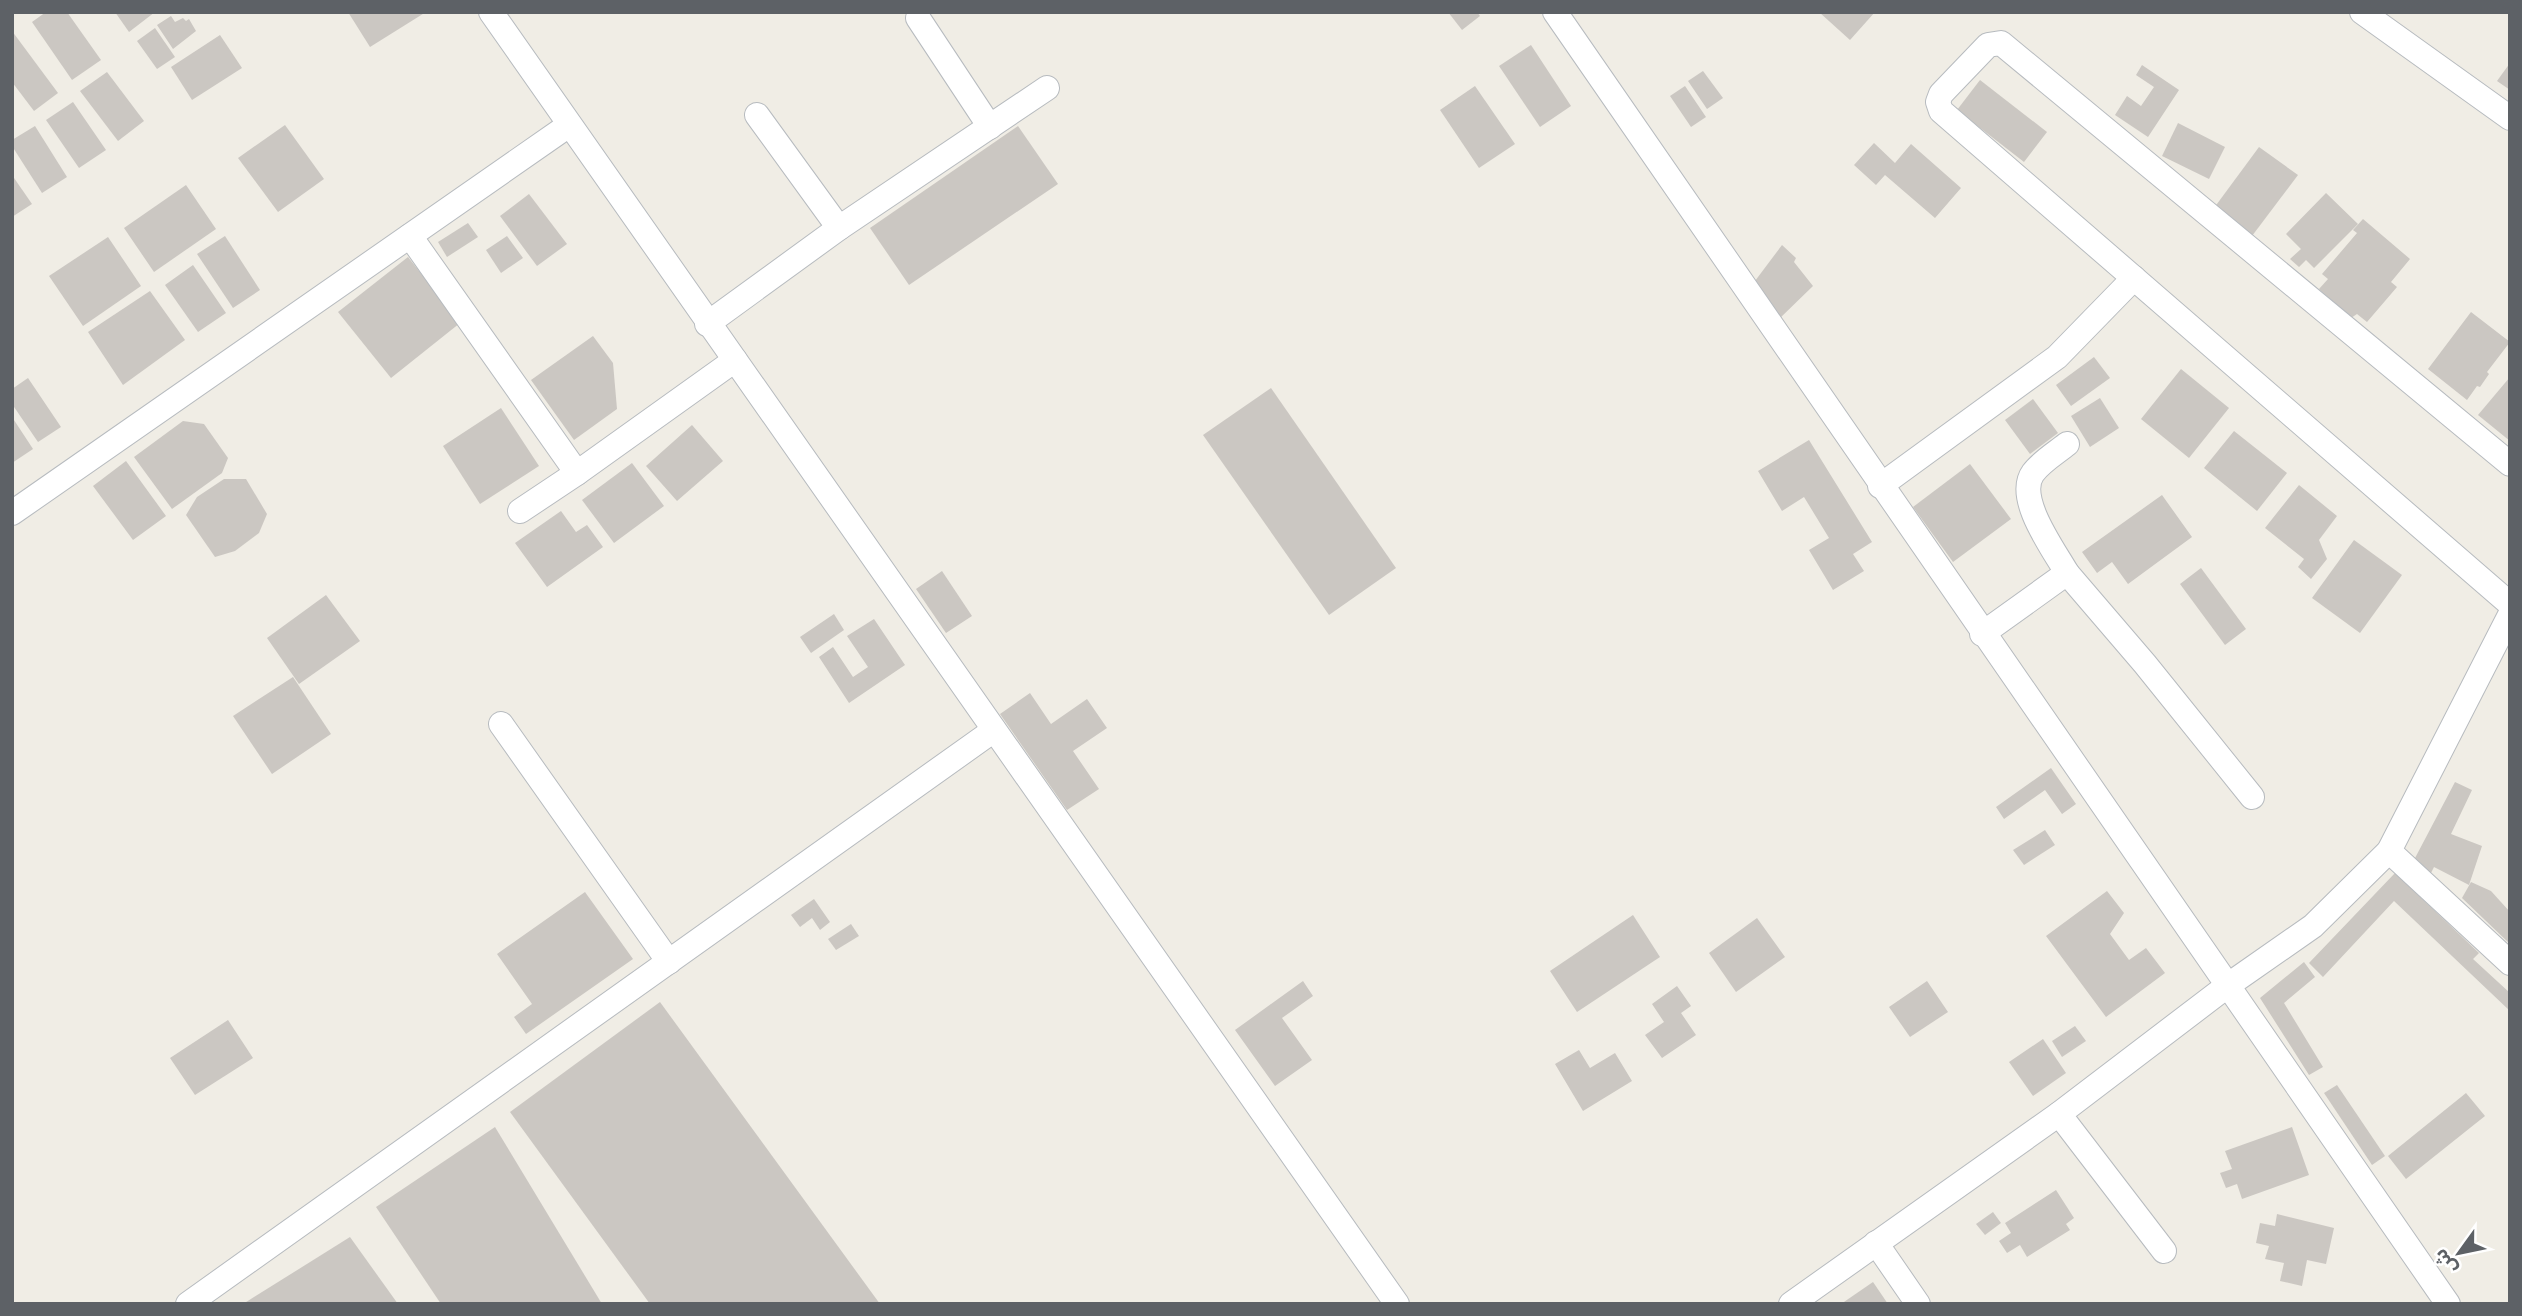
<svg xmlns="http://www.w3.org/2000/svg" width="2522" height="1316" font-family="Inter,'Noto Sans Arabic',sans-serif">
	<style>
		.building { fill: #cbc7c2 }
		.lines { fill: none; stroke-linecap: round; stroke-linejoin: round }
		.minor-casing { stroke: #b7bbbf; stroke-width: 26 }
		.minor { stroke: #fff; stroke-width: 24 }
	</style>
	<rect width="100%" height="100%" fill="#f0ede5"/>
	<g class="building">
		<path d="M46,12H67L101,60L72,80L32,22Z"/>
		<path d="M115,12H155L129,32Z"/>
		<path d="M348,12H426L370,47Z"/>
		<path d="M1448,12H1477L1480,16L1462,30Z"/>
		<path d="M1819,12H1875L1850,40Z"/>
		<path d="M171,16L175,22L183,18L186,21L189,19L196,31L173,49L157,25Z"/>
		<path d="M155,28L175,57L157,69L137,41Z"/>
		<path d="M12,31L58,93L34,111L12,82Z"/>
		<path d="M220,35L242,68L192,100L171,67Z"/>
		<path d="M1531,45L1571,106L1540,127L1499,66Z"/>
		<path d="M2510,63V90L2497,81Z"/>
		<path d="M2142,65L2179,90L2148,137L2115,115L2127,96L2141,106L2154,87L2136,75Z"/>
		<path d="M1703,71L1723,98L1707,109L1688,81Z"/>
		<path d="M107,72L144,121L118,141L80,91Z"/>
		<path d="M1980,80L2047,132L2024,162L1957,110Z"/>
		<path d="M1475,86L1515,144L1479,168L1440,110Z"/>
		<path d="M1685,86L1706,117L1691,127L1670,96Z"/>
		<path d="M73,102L106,150L79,168L46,120Z"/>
		<path d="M2178,123L2225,147L2209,179L2162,156Z"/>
		<path d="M285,125L324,179L278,212L238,158Z"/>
		<path d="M35,126L67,177L42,193L12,146V140Z"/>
		<path d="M1018,126L1058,184L909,285L870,228Z"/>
		<path d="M1874,143L1895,163L1911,144L1961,188L1935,218L1885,175L1876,185L1854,165Z"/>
		<path d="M2259,147L2298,175L2252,236L2214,208Z"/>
		<path d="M12,175L32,204L12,217Z"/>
		<path d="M186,185L216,229L154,272L124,228Z"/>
		<path d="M2326,193L2358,224L2314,268L2306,260L2299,267L2290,259L2301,249L2286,234Z"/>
		<path d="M529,194L567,244L537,266L500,216Z"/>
		<path d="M2363,219L2410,259L2391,282L2397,287L2367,322L2357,314L2351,318L2319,289L2328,279L2322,274L2357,233L2353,230Z"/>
		<path d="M468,223L478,237L447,257L438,242Z"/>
		<path d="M225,236L260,290L233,308L197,254Z"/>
		<path d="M507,236L523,258L501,273L486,250Z"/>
		<path d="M108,237L141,286L83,326L49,276Z"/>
		<path d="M1782,245L1796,258L1794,262L1813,286L1776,322L1749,289Z"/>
		<path d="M408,257L460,323L391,378L338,312Z"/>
		<path d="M193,265L226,313L198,332L165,285Z"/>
		<path d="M150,291L185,340L123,385L88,332Z"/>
		<path d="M2471,312L2510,342L2487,372L2489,374L2480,387L2477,386L2467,400L2428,369Z"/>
		<path d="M593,336L613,363L617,409L574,440L531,380Z"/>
		<path d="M2094,357L2110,378L2071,406L2056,385Z"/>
		<path d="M2181,369L2229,408L2189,458L2141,419Z"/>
		<path d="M2510,377V441L2478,415Z"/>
		<path d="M28,378L61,427L38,442L12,404V389Z"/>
		<path d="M1271,388L1396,568L1329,615L1203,435Z"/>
		<path d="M2100,398L2119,428L2090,447L2071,416Z"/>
		<path d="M2033,399L2058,433L2030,454L2005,420Z"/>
		<path d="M501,408L539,466L480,504L443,446Z"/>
		<path d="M12,417L33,449L12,463Z"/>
		<path d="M183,421L204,424L228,458L222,473L172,509L134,457Z"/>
		<path d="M692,425L723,461L677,501L646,466Z"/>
		<path d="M2234,431L2287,473L2257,511L2204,468Z"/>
		<path d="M1809,440L1872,542L1853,554L1864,571L1833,590L1809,550L1829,538L1804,497L1782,511L1758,471Z"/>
		<path d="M126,461L166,516L133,540L93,486Z"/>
		<path d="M632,463L664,506L614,543L582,500Z"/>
		<path d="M1970,464L2011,519L1953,562L1913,507Z"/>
		<path d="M224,479H246L267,514L259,533L235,551L215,557L186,515L197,497Z"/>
		<path d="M2299,485L2337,516L2319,540L2327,559L2311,579L2298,567L2304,559L2265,528Z"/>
		<path d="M2162,495L2192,537L2128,584L2112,562L2097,573L2082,552Z"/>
		<path d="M561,511L576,532L587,525L603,547L547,587L515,543Z"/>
		<path d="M2354,540L2402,575L2360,633L2312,598Z"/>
		<path d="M2201,568L2246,629L2225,645L2180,584Z"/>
		<path d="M942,571L972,616L946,633L916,589Z"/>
		<path d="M326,595L360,641L299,684L267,638Z"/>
		<path d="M834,614L844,630L811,653L800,637Z"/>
		<path d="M874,619L905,665L849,703L819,657L833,647L853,677L868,667L847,636Z"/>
		<path d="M293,677L331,734L272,774L233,716Z"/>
		<path d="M1030,693L1051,724L1087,699L1107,728L1073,751L1099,789L1067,810L1000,714Z"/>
		<path d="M2051,768L2076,804L2062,814L2045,790L2004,819L1996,807Z"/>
		<path d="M2455,782L2472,790L2451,834L2482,846L2469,885L2434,867L2430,875L2414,860Z"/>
		<path d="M2045,830L2055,845L2024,865L2013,850Z"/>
		<path d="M2395,873L2479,953L2473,959L2510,993V1011L2394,901L2323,977L2309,963Z"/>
		<path d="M2471,882L2491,891L2510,912V944L2462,898Z"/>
		<path d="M2107,891L2124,913L2110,934L2129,960L2146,948L2165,973L2106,1017L2046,936Z"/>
		<path d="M585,892L633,959L526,1034L514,1017L532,1004L497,954Z"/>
		<path d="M814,899L830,922L820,930L812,918L800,927L791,915Z"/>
		<path d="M1633,915L1660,957L1577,1012L1550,971Z"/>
		<path d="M1757,918L1785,957L1736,992L1709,953Z"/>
		<path d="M851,924L859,936L836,950L828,939Z"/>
		<path d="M2304,962L2315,977L2284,1003L2323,1067L2309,1075L2260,998Z"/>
		<path d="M1303,981L1313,996L1282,1018L1312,1060L1275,1086L1235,1030Z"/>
		<path d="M1927,981L1948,1012L1910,1037L1889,1007Z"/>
		<path d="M1677,986L1691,1006L1681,1013L1696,1035L1662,1058L1645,1035L1664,1022L1652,1004Z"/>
		<path d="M660,1002L880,1304H650L510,1112Z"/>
		<path d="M228,1020L253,1058L195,1095L170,1058Z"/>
		<path d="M2075,1026L2086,1041L2062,1057L2052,1041Z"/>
		<path d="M2043,1039L2066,1073L2033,1096L2009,1062Z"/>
		<path d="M1579,1050L1590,1068L1615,1053L1632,1081L1583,1111L1555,1064Z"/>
		<path d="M2337,1085L2385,1156L2372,1165L2324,1093Z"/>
		<path d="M2466,1093L2485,1116L2406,1179L2388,1156Z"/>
		<path d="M495,1127L602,1304H441L376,1207Z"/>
		<path d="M2292,1127L2309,1175L2242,1199L2237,1184L2226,1188L2220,1173L2232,1169L2225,1151Z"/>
		<path d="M2056,1190L2074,1218L2066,1224L2070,1230L2027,1257L2020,1245L2007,1253L1999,1241L2011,1233L2005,1223Z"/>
		<path d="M1993,1212L2001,1223L1985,1235L1976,1224Z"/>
		<path d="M2277,1214L2334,1228L2326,1264L2307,1260L2302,1286L2280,1281L2284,1263L2265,1259L2269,1246L2256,1243L2260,1223L2275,1226Z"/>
		<path d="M350,1237L398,1304H243Z"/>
		<path d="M1873,1282L1888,1304H1841Z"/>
	</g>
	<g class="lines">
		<defs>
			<g id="minor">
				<path d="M491,12L1397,1304"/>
				<path d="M1555,12L2448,1304"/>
				<path d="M2362,12L2510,118"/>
				<path d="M918,18L990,127"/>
				<path d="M757,115L839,228"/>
				<path d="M410,236L577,473L735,360"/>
				<path d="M707,324L839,228L1047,88"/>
				<path d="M2067,444C2056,453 2042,461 2033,473C2015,498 2054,550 2067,573"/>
				<path d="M2510,464L2001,43L1988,45L1941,94L1938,102L1941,111L2510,604"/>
				<path d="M1880,486L2057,357L2134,278"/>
				<path d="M520,511L577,473"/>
				<path d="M12,513L569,125"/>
				<path d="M1982,634L2067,573L2145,664L2252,797"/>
				<path d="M501,724L669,962"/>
				<path d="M2389,851L2510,963"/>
				<path d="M2059,1114L2164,1251"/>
				<path d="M1876,1243L1918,1304"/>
				<path d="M188,1304L994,730"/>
				<path d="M1791,1304L2059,1114L2227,986L2313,926L2389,851L2510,615"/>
			</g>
		</defs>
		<use href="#minor" class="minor-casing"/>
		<use href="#minor" class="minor"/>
	</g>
	<rect width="2522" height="1316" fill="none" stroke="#5d6166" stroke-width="28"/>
	<g transform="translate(2459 1253) rotate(237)" stroke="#ffffff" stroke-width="5" paint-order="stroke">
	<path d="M0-5L12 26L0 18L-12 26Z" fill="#5d6166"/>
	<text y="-10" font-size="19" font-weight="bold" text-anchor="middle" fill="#5d6166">ش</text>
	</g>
</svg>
